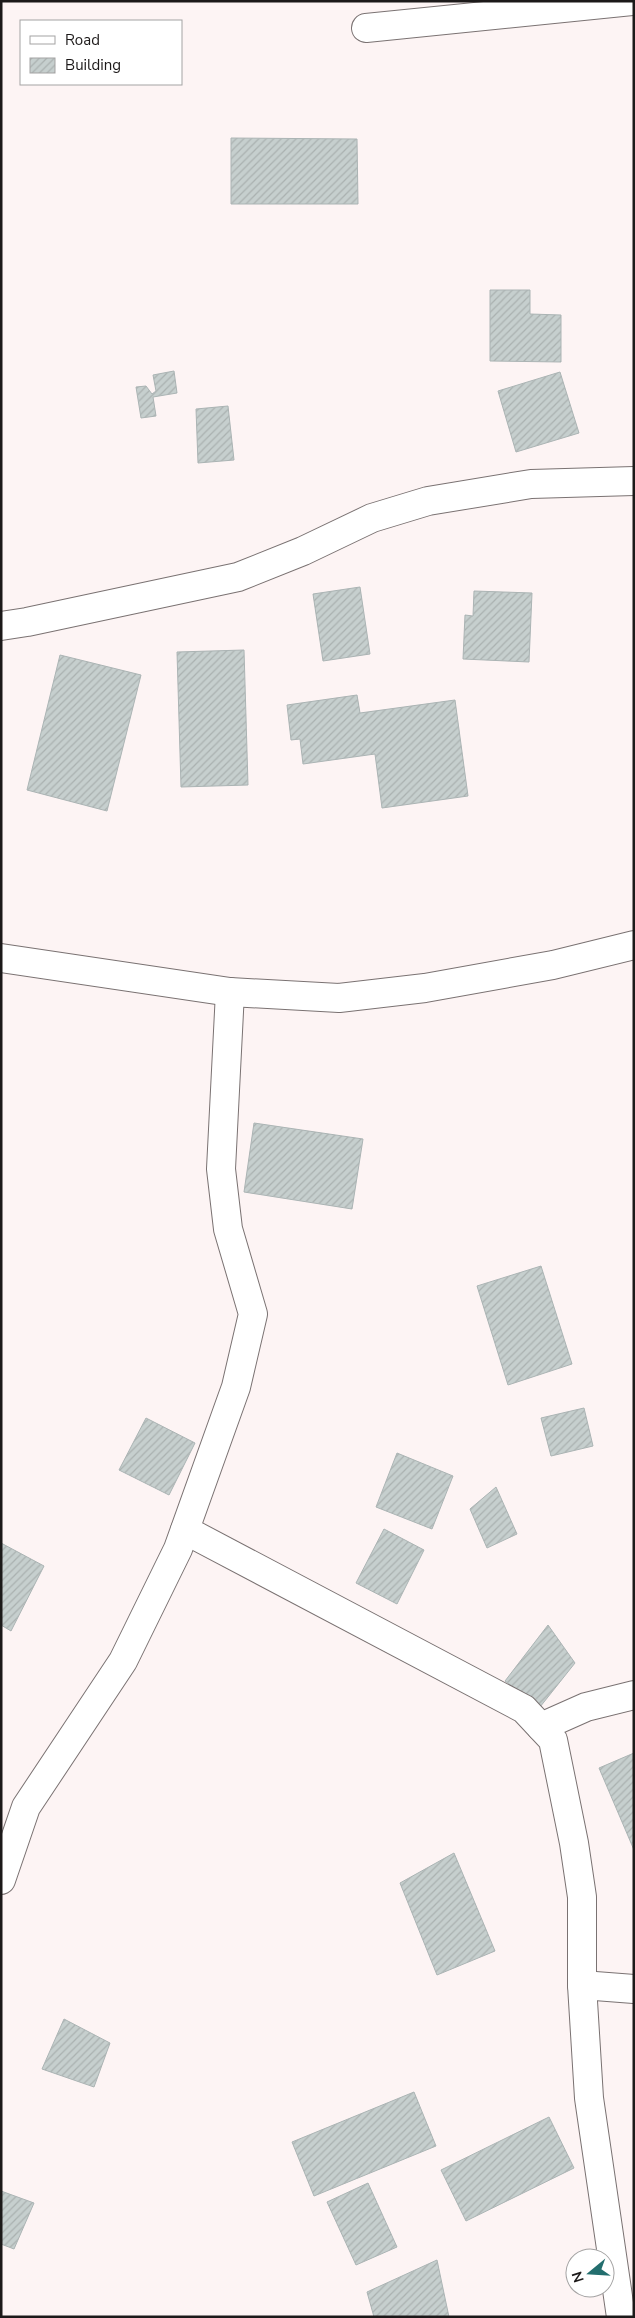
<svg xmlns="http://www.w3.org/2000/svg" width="635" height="2318" font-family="'Nunito Sans',sans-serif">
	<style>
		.building { fill: url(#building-hatch); stroke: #abb4b4 }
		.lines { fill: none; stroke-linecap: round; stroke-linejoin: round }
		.minor-casing { stroke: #7a7272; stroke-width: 30 }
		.minor { stroke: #fff; stroke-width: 28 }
	</style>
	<defs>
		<pattern id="building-hatch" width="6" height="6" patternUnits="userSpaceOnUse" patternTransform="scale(1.25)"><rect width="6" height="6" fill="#c6cfce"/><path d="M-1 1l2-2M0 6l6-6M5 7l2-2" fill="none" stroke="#aab1b0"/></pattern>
	</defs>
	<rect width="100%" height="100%" fill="#fdf4f4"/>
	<g class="building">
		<path d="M231,138L357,139L358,204H231Z"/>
		<path d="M490,290H530V314L561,315V362L490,361Z"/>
		<path d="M174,371L177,393L153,397L156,416L141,418L136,387L146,386L152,394L156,391L153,375Z"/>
		<path d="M560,372L579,433L516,452L498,391Z"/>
		<path d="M228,406L234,460L198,463L196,409Z"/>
		<path d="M360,587L370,654L323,661L313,594Z"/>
		<path d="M474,591L532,593L529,662L463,659L465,615L473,616Z"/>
		<path d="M244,650L248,785L181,787L177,652Z"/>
		<path d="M60,655L141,675L107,811L27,790Z"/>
		<path d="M357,695L360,713L455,700L468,796L382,808L375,754L303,764L300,739L291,740L287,705Z"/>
		<path d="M254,1123L363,1139L352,1209L244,1192Z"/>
		<path d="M541,1266L572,1364L508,1385L477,1286Z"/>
		<path d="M584,1408L593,1446L551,1456L541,1418Z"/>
		<path d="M146,1418L195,1443L169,1495L119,1470Z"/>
		<path d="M397,1453L453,1476L432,1529L376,1507Z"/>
		<path d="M496,1487L517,1534L487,1548L470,1509Z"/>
		<path d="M384,1529L424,1550L397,1604L356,1583Z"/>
		<path d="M1,1543L44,1566L11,1631L1,1625Z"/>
		<path d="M548,1625L575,1663L540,1707L505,1681Z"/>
		<path d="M634,1753V1850L599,1768Z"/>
		<path d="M454,1853L495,1951L437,1975L400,1883Z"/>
		<path d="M64,2019L110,2043L94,2087L42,2069Z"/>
		<path d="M414,2092L436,2146L314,2196L292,2142Z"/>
		<path d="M549,2117L574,2168L466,2221L441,2170Z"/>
		<path d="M368,2183L397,2247L356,2265L327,2202Z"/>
		<path d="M1,2191L34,2203L14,2249L1,2244Z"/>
		<path d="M437,2260L449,2317H374L367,2292Z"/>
	</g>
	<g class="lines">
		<defs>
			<g id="minor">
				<path d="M366,28L632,1"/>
				<path d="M1,626L27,622L238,577L303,551L372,518L428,501L531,484L634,481"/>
				<path d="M1,958L230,992L339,998L425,988L553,965L634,945"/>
				<path d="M185,1530L524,1709L553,1740L574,1843L582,1897V1985L589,2098L621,2317"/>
				<path d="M541,1727L586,1707L634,1695"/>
				<path d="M1,1880L26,1807L123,1661L178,1549L236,1387L253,1314L228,1229L221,1169L230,992"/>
				<path d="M582,1985L634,1989"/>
			</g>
		</defs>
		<use href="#minor" class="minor-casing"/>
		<use href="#minor" class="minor"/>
	</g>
	<rect width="635" height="2318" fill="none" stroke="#1c1919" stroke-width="5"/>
	<rect x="20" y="20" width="162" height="65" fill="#ffffff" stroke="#a4a3a3"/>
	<rect x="30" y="36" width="25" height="8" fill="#ffffff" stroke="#a4a3a3"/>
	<text x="65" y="45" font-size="15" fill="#1c1919">Road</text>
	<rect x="30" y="58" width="25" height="15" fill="url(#building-hatch)" stroke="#a4a3a3"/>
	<text x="65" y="70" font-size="15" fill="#1c1919">Building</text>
	<g transform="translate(590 2273) rotate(252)"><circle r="24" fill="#ffffff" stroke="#a4a3a3"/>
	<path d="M0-4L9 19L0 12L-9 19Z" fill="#236e6e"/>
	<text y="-8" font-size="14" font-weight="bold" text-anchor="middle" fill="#1c1919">N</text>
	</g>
</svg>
